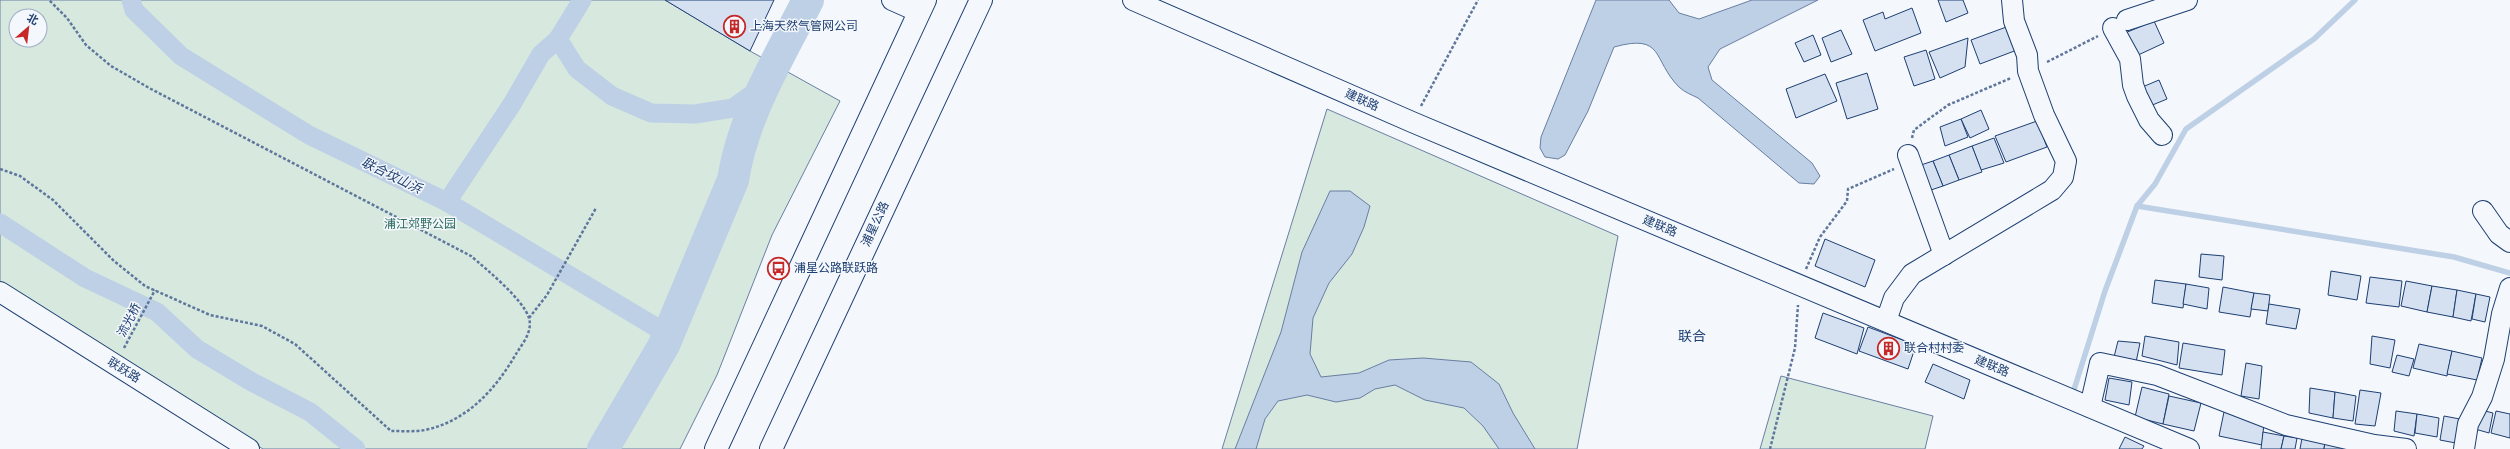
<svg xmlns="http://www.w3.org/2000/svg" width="2510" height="449" font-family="'Asap Condensed','Noto Sans SC',sans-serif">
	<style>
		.green { fill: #d7e8df; stroke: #687fa3; fill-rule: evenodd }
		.water { fill: #bed0e5; stroke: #687fa3 }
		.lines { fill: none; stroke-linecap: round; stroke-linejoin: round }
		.stream { stroke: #bed0e5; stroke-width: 5.5 }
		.canal { stroke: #bed0e5; stroke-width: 19 }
		.river { stroke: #bed0e5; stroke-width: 32 }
		.building { fill: #d5e0f0; stroke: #1d3f73 }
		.minor-casing { stroke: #1d3f73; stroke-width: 22 }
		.major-casing { stroke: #1d3f73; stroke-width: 24 }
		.path { stroke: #5e769c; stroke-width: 2.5; stroke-dasharray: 3 2; stroke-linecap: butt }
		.minor { stroke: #f4f7fb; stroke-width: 20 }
		.major { stroke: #f4f7fb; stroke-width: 22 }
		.labels { text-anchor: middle; stroke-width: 3; stroke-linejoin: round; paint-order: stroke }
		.poi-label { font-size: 12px; fill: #1d3f73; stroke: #f4f7fb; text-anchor: start }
		.street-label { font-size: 12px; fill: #1d3f73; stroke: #f4f7fb }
		.park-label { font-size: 12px; fill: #2c6c60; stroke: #f4f7fb }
		.water-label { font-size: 13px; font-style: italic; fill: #1d3f73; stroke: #f4f7fb }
		.quarter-label { font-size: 14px; fill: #1d3f73; stroke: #f4f7fb }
	</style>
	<rect width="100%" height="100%" fill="#f4f7fb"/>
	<g class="green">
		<path d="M0,0H665L750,51L840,101L772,235L717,375L680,449H263L0,283ZM16,16H40V40H16Z"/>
		<path d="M1327,109L1618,236L1577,449H1222Z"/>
		<path d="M1781,376L1933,416L1925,449H1760Z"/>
	</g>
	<g class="water">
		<path d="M1596,0H1669L1679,13L1699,19L1752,0H1818L1720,49L1708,67L1712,80L1812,163L1820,176L1814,184L1799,183L1698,98C1692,95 1684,92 1679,87C1652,60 1665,33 1614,47L1588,111L1565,155L1558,159L1545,157L1540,148L1541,137Z"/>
		<path d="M1330,191H1350L1370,206L1364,227L1352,254L1329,283L1313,318L1310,354L1321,377L1359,373L1389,360L1423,358L1471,362L1499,384L1513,413L1535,449H1499L1483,426L1464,408L1425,400L1395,385L1375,389L1360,398L1336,402L1307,395L1278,401L1265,419L1256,449H1235L1281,332L1302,252Z"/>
	</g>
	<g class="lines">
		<g class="stream">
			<path d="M2137,206L2454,257L2510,273"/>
			<path d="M2072,396L2105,291L2137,206L2155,184L2186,129L2314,39L2355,0"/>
		</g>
		<g class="canal">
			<path d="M131,0L134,10L181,56L309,135L447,202L669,335"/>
			<path d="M582,0L558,39L577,69L612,96L651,113L695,114L733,108L765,85"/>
			<path d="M447,202L512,104L541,54L558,39"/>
			<path d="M0,223L85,278L157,312L197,349L252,382L310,412L356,449"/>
		</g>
		<path class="river" d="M603,449L664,345L733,180C743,115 779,58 808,0"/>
	</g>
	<g class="building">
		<path d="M665,0H774L750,51Z"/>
		<path d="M1938,0H1963L1968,13L1946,22Z"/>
		<path d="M1912,8L1921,33L1875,51L1863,20L1883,12L1885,19Z"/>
		<path d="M2154,21L2164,43L2136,56L2125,33Z"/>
		<path d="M2009,26L2017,50L1980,64L1971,40Z"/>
		<path d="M1841,30L1852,54L1831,62L1822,38Z"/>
		<path d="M1813,35L1821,55L1804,62L1795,43Z"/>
		<path d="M1968,38L1965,67L1940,78L1929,52Z"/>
		<path d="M1926,50L1935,79L1914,86L1904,57Z"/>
		<path d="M1867,73L1878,109L1847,119L1836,83Z"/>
		<path d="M1825,74L1837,101L1796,118L1786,89Z"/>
		<path d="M2159,80L2167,99L2150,106L2140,88Z"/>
		<path d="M1981,110L1989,129L1970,138L1961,119Z"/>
		<path d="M1961,119L1968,137L1945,146L1940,127Z"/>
		<path d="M2037,121L2047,147L2006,162L1995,136Z"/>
		<path d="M1994,138L2004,163L1981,170L1972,146Z"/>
		<path d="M1972,146L1982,172L1959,180L1949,155Z"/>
		<path d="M1949,155L1959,180L1943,186L1933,161Z"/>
		<path d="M1933,161L1943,186L1928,191L1918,166Z"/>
		<path d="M1825,239L1875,260L1865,287L1815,266Z"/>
		<path d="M2201,254L2224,256L2222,280L2199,277Z"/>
		<path d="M2331,271L2361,276L2357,300L2328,295Z"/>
		<path d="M2370,277L2402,281L2399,307L2366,303Z"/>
		<path d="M2155,280L2186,284L2183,308L2152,303Z"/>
		<path d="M2406,281L2432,286L2427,312L2401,306Z"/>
		<path d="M2186,284L2209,288L2207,309L2183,304Z"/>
		<path d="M2432,286L2457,290L2453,317L2427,312Z"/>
		<path d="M2223,287L2254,293L2250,317L2219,312Z"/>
		<path d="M2457,290L2476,294L2471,321L2453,317Z"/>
		<path d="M2254,293L2270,295L2268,311L2251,309Z"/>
		<path d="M2476,294L2490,297L2485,322L2472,319Z"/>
		<path d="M2269,304L2300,309L2296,329L2266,324Z"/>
		<path d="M1823,313L1864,328L1857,354L1815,338Z"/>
		<path d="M1868,327L1916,345L1908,369L1859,351Z"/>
		<path d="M2145,336L2179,342L2177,365L2142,356Z"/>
		<path d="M2372,336L2395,340L2390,368L2370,364Z"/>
		<path d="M2118,341L2140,343L2135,367L2113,361Z"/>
		<path d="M2183,343L2225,350L2222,375L2179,368Z"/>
		<path d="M2419,344L2452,351L2447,376L2413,368Z"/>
		<path d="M2452,351L2482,358L2477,380L2447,374Z"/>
		<path d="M2397,355L2414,359L2409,376L2392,372Z"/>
		<path d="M2246,363L2262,366L2259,399L2241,396Z"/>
		<path d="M1933,364L1970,380L1964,399L1925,382Z"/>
		<path d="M2109,378L2132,382L2129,405L2105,400Z"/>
		<path d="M2142,387L2169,394L2163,424L2135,417Z"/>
		<path d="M2310,388L2335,392L2333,418L2309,413Z"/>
		<path d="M2360,390L2381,393L2375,426L2355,424Z"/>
		<path d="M2335,392L2356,396L2353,421L2333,418Z"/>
		<path d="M2169,396L2201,403L2194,431L2163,424Z"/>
		<path d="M2481,410L2493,413L2489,433L2475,429Z"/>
		<path d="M2396,411L2417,414L2414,436L2394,431Z"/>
		<path d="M2496,411L2510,414V438L2491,433Z"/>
		<path d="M2224,412L2264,422L2262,445L2219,436Z"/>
		<path d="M2417,414L2439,418L2437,437L2415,433Z"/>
		<path d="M2444,416L2465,420L2461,444L2440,440Z"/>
		<path d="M2263,432L2284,436L2281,449H2261Z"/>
		<path d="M2284,436L2297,438L2295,449H2281Z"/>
		<path d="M2125,437L2144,446L2142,449H2119Z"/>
		<path d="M2302,438L2325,442L2324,449H2300Z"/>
		<path d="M2325,442L2353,449H2324Z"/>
	</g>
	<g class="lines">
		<defs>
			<g id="minor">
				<path d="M892,0L919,12"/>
				<path d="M1133,0L1412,122L2189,449"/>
				<path d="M2127,20L2187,0"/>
				<path d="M2113,28L2130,59L2133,85L2137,96L2149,120L2162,135"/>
				<path d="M1908,155L1944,255"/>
				<path d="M2483,211L2499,234L2510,242"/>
				<path d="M0,292L249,449"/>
				<path d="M1886,321L1894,298L1912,274L2052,190L2063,177L2066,161L2044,115L2028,71L2027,55L2014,21L2012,0"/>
				<path d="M2090,407L2100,363L2157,375L2286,425L2374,445L2406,449"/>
				<path d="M2464,449L2468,424L2482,397L2494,359L2502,314L2510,288"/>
			</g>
			<g id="major">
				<path d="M716,449L925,0"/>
				<path d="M771,449L981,0"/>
			</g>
		</defs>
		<use href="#minor" class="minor-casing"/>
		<use href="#major" class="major-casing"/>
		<g class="path">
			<path d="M2047,62L2098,36"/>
			<path d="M1421,106L1478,0"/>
			<path d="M1912,138L1914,130L1948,105L2011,78"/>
			<path d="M0,169L20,176L53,200L114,261L145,286L210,315L262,326L295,344L391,431C402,431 414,432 425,430C467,421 495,390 516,354C522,344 533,332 529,318C523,299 486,269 471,256L151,89L111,66L86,45L67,18L49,0"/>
			<path d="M1806,269L1820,237L1847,201L1848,189L1894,169"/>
			<path d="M529,318L547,295L596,208"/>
			<path d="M124,348L155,290"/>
			<path d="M1770,449L1795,348L1798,305"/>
		</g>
		<use href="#minor" class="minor"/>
		<use href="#major" class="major"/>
	</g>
	<defs>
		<symbol id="building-ring" viewBox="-11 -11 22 22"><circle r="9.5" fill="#f4f7fb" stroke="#c62828" stroke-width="1.5"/><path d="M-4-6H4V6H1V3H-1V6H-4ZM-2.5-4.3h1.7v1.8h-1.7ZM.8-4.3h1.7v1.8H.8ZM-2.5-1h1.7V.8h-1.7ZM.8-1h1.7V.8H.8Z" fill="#c62828"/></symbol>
		<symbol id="bus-ring" viewBox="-11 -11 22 22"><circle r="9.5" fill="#f4f7fb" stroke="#c62828" stroke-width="1.5"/><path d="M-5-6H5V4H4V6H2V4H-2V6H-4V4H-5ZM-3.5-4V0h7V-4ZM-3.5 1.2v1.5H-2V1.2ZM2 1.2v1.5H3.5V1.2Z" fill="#c62828"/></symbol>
	</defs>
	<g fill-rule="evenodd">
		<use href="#building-ring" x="722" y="14" width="25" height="25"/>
		<use href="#bus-ring" x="766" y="256" width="25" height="25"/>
		<use href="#building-ring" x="1876" y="336" width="25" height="25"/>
	</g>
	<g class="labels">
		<g class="poi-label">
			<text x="750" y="30">上海天然气管网公司</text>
			<text x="794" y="272">浦星公路联跃路</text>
			<text x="1904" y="352">联合村村委</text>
		</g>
		<g class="street-label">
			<text transform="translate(1362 100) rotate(24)" y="4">建联路</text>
			<text transform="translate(875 224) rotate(-65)" y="4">浦星公路</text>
			<text transform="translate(1660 226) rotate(23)" y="4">建联路</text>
			<text transform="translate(129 320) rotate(-62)" y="4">流光桥</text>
			<text transform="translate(1992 366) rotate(23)" y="4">建联路</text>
			<text transform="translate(124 370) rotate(32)" y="4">联跃路</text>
		</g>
		<g class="park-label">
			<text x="420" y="228">浦江郊野公园</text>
		</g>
		<g class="water-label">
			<text transform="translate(392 175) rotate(26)" y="5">联合坟山浜</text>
		</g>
		<g class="quarter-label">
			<text x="1692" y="341">联合</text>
		</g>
	</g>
	<g transform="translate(28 28) rotate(28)"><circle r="19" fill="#f4f7fb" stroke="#9eadc5"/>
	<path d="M0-3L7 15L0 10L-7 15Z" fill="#c62828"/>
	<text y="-6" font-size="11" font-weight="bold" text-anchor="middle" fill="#1d3f73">北</text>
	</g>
</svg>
